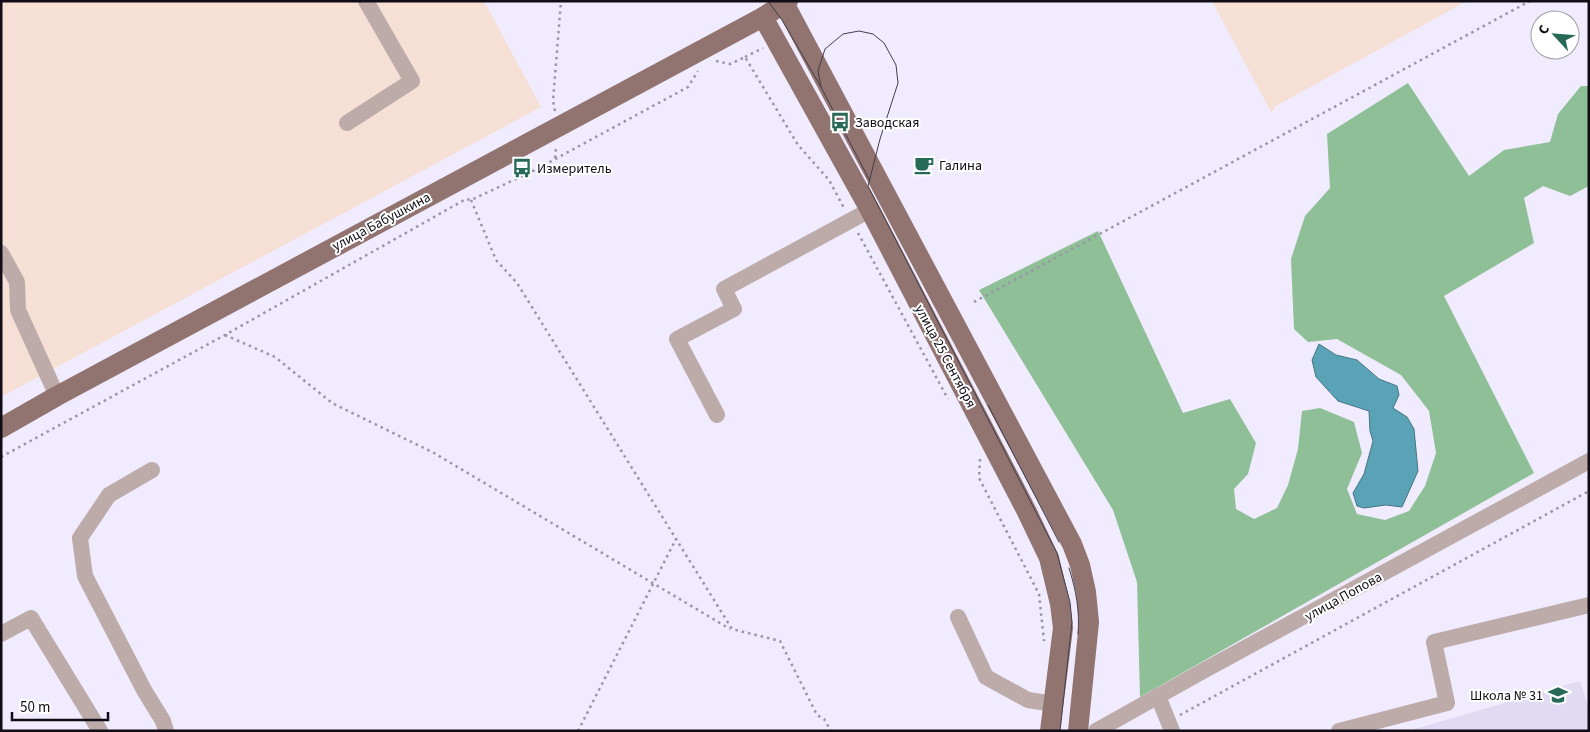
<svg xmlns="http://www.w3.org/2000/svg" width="1590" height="732" font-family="'Source Sans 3',sans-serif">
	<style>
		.industrial { fill: #f6dfd4 }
		.built { fill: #e0daf2 }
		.forest { fill: #8ebf97 }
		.water { fill: #5aa3b6; stroke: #447686 }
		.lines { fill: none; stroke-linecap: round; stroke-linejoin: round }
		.path { stroke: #9995a5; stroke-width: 2.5; stroke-dasharray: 2.5 4; stroke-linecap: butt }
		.minor { stroke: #bcaba9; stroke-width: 16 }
		.major { stroke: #917370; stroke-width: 20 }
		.tram { stroke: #423e4a; stroke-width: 1 }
		.labels { text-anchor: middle; stroke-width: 4; stroke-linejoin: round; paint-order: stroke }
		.poi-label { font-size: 14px; fill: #100d17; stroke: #fff; text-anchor: start }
		.street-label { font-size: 14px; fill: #100d17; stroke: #fff }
	</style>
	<rect width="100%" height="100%" fill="#f0ebff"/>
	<g class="industrial">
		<path d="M1,1H484L541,107L1,397Z"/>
		<path d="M1212,1H1467L1274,107V110L1271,112Z"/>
	</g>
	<path class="built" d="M1580,681L1589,709V731H1408Z"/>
	<path class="forest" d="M1408,83L1469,176L1504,150L1550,142L1558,114L1581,86H1589V186L1570,196L1543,186L1524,198L1534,243L1444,296L1534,473L1140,697L1137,582L1113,510L979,290L1098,231L1183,413L1230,399L1256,443L1248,474L1234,489L1236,509L1254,519L1277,508L1288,485L1298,449L1302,411L1320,408L1354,422L1362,453L1347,489L1357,514L1385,520L1409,511L1425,486L1436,453L1429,411L1401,375L1337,339L1308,342L1294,329L1291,259L1305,216L1330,188L1327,134Z"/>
	<path class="water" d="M1319,344L1336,355L1357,360L1379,379L1397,386L1399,395L1393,408L1407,417L1414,429L1418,471L1402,507L1386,505L1364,508L1357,506L1353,493L1364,474L1373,441L1370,431L1369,411L1338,401L1316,377L1312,360Z"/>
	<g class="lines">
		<g class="path">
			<path d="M745,57L763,48"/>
			<path d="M716,61L730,64L745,57L798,145L829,180L844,208"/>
			<path d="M555,111L553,101L561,1"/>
			<path d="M555,158L556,147"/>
			<path d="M471,200L496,260L517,283L732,629L780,641L817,715L824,719L831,731"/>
			<path d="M858,233L948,399"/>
			<path d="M974,302L1530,1"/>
			<path d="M225,335L275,357L332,403L434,453L730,629"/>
			<path d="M1,457L225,335L466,199L471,200L535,170L688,87L698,71"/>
			<path d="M980,459L979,478L1039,594L1044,641"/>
			<path d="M1180,715L1589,491"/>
			<path d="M578,731L676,539"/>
		</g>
		<g class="minor">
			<path d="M347,123L412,81L366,1"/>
			<path d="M1,253L17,282L18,310L57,396"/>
			<path d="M717,415L677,339L734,309L724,289L870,210"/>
			<path d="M152,470L109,495L80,538L85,576L144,690L163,721L166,731"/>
			<path d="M958,617L986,677L1028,700L1054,704"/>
			<path d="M1,634L31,618L100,731"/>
			<path d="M1158,696L1172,731"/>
			<path d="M1096,731L1203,671L1589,461"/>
			<path d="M1339,731L1447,703L1434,642L1589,605"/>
		</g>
		<g class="major">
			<path d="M783,1L1072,544L1080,565L1086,592L1089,622L1078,731"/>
			<path d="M763,17L870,210L1026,510L1049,558L1060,604L1063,628L1050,731"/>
			<path d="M1,428L57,396L763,17L788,1"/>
		</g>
		<g class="tram">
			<path d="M768,1L782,20L821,87L870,181"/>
			<path d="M821,87L818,71L825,49L843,34L859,31L873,34L884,43L896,65L898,83L880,139L868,186L1057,553L1070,602L1072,622L1060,731"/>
			<path d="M988,405L1059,542"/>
			<path d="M1069,568C1076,590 1080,611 1078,634"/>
		</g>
	</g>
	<defs>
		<symbol id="bus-bare" viewBox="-9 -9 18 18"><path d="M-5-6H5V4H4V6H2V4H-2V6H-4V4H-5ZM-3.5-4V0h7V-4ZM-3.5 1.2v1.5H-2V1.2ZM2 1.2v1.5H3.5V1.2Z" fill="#286958" stroke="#fff" stroke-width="2.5" paint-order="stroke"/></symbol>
		<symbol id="cafe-bare" viewBox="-9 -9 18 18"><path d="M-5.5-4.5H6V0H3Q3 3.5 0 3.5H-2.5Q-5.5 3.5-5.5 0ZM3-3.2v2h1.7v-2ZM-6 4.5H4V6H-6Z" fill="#286958" stroke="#fff" stroke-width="2.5" paint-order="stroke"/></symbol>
		<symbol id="school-bare" viewBox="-9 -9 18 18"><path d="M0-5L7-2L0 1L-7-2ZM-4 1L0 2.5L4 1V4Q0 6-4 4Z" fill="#286958" stroke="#fff" stroke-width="2.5" paint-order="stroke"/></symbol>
	</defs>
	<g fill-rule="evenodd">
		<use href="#bus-bare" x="826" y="108" width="28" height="28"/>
		<use href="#cafe-bare" x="910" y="151" width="28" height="28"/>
		<use href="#bus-bare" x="508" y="154" width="28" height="28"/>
		<use href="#school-bare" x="1544" y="681" width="28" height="28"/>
	</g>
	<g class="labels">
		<g class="poi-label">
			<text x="855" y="127">Заводская</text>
			<text x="939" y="170">Галина</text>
			<text x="537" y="173">Измеритель</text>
			<text x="1543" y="700" text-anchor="end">Школа № 31</text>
		</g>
		<g class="street-label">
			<text transform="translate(381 221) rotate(-28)" y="5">улица Бабушкина</text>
			<text transform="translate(946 356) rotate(62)" y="5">улица 25 Сентября</text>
			<text transform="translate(1343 596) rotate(-29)" y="5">улица Попова</text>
		</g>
	</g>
	<rect width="1590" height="732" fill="none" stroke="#100d17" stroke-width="5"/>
	<g transform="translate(1555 35) rotate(296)"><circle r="24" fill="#ffffff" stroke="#9f9ea2"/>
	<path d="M0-4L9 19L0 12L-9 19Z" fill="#286958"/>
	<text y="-8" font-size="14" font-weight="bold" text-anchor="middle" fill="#100d17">С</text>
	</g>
	<path d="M12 712v8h96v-8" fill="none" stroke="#100d17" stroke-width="2.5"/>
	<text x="20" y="712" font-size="15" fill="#100d17" stroke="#ffffff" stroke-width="4" paint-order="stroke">50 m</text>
</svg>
